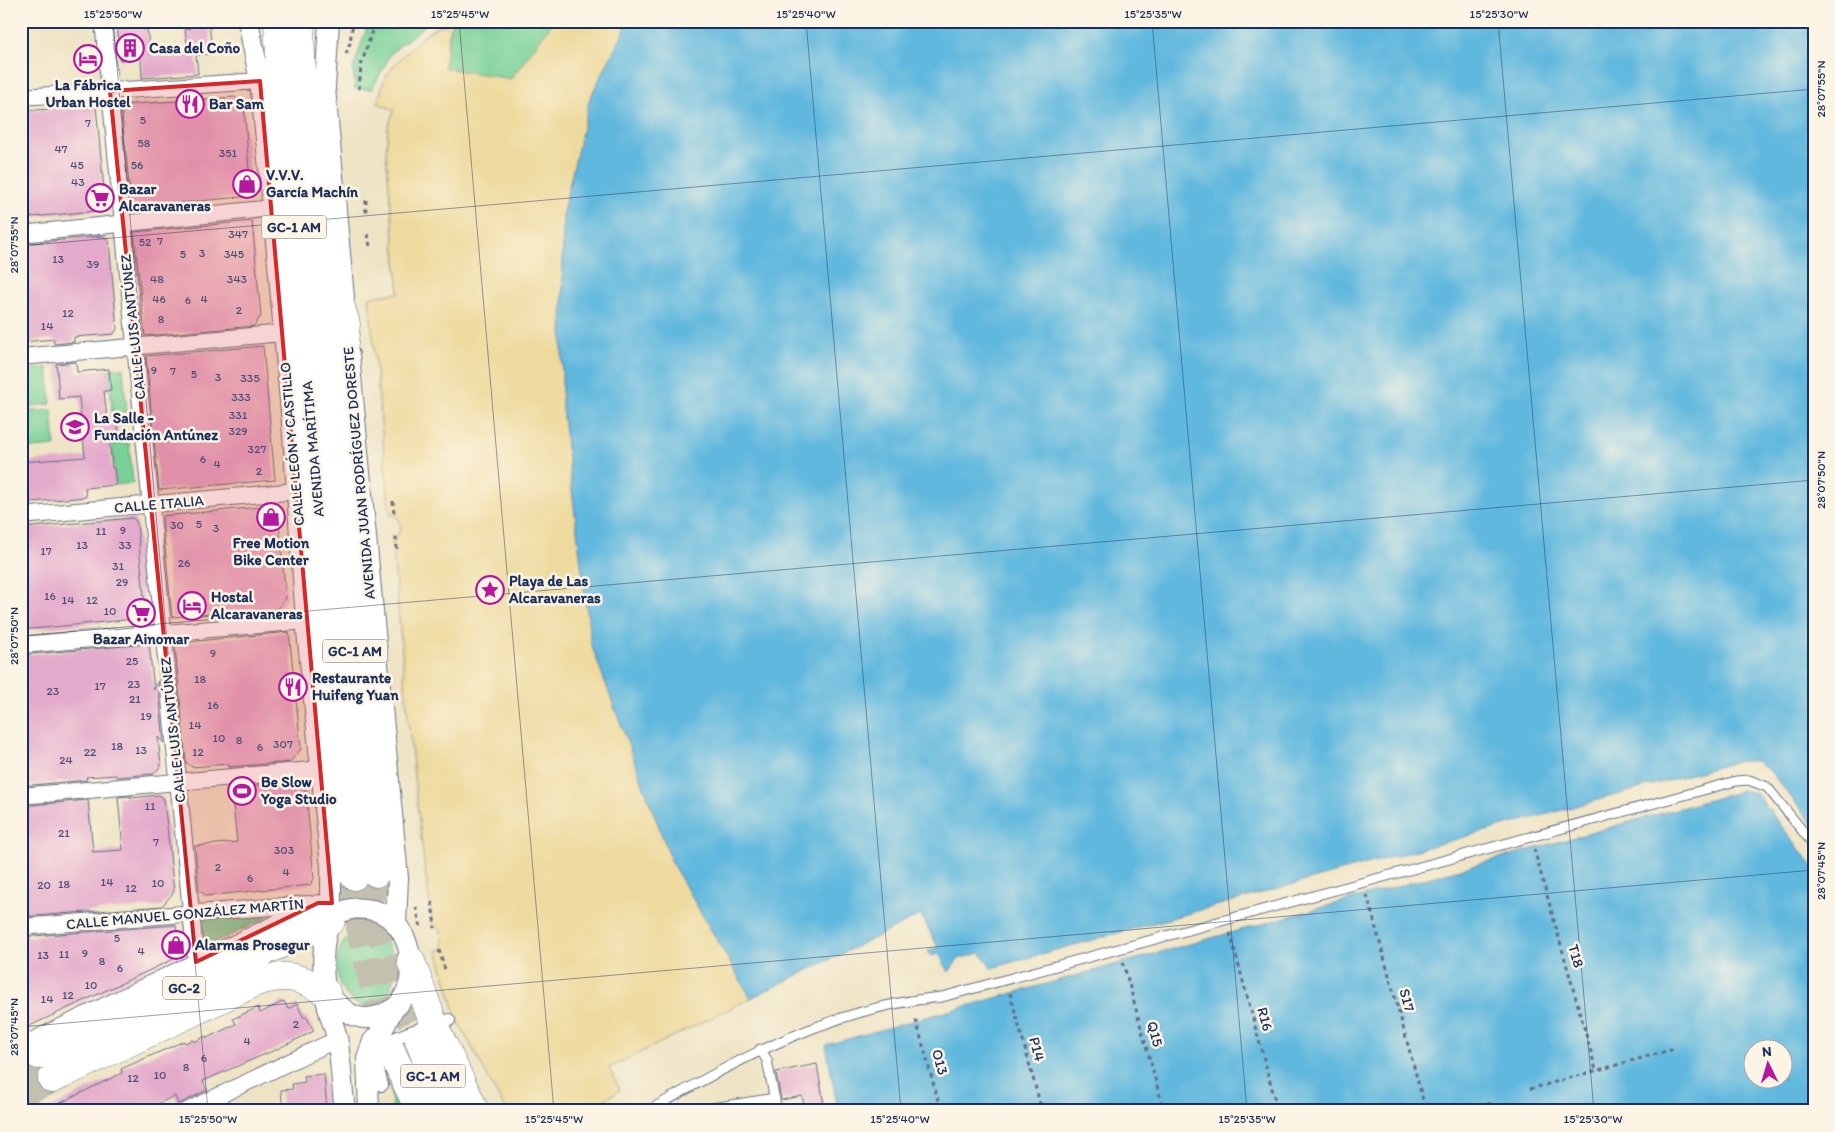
<svg xmlns="http://www.w3.org/2000/svg" width="1835" height="1132" font-family="Itim,sans-serif">
	<style>
		.green { fill: #79d197; stroke: #4a807a }
		.sand { fill: #eeda9e; stroke: #84847e }
		.water { fill: #61b8de; stroke: #3e749e; fill-rule: evenodd }
		.building { fill: #e4aacb }
		.lines { fill: none; stroke-linecap: round; stroke-linejoin: round }
		.trunk-tunnel { stroke: #c4c0b0; stroke-width: 28; stroke-dasharray: 28 14; stroke-linecap: butt }
		.service-casing { stroke: #656e82; stroke-width: 11 }
		.pedestrian-casing { stroke: #656e82; stroke-width: 14 }
		.minor-casing { stroke: #656e82; stroke-width: 18 }
		.tertiary-casing { stroke: #656e82; stroke-width: 22 }
		.trunk-casing { stroke: #656e82; stroke-width: 29 }
		.path { stroke: #656e82; stroke-width: 3; stroke-dasharray: 4 4; stroke-linecap: butt }
		.service { stroke: #fff; stroke-width: 9 }
		.pedestrian { stroke: #fff; stroke-width: 12 }
		.minor { stroke: #fff; stroke-width: 16 }
		.tertiary { stroke: #fff; stroke-width: 20 }
		.trunk { stroke: #fff; stroke-width: 28 }
		.marked { fill: #d62828; fill-opacity: 0.2; stroke: #d62828; stroke-width: 4; stroke-linejoin: round }
		.ticks { fill: none; stroke: #1b2f5e; stroke-width: 1; stroke-opacity: 0.45 }
		.labels { text-anchor: middle; stroke-width: 5; stroke-linejoin: round; paint-order: stroke }
		.number-label { font-size: 12px; fill: #4d4e79 }
		.shield { fill: #fcf5e5; stroke: #5e6a86; stroke-width: 1 }
		.shield-label { font-size: 14px; font-weight: bold; fill: #1b2f5e }
		.poi-label { font-size: 15px; font-weight: bold; fill: #1b2f5e; stroke: #fcf5e5; text-anchor: start }
		.street-label { font-size: 15px; fill: #1b2f5e; stroke: #fcf5e5 }
		.neatline { fill: none; stroke: #1b2f5e; stroke-width: 2 }
		.ticks-label { font-size: 12px; text-anchor: middle; fill: #1b2f5e }
	</style>
	<rect width="100%" height="100%" fill="#fcf5e5"/>
	<filter id="ink" filterUnits="userSpaceOnUse"><feTurbulence type="fractalNoise" baseFrequency=".02" numOctaves="2"/><feDisplacementMap in="SourceGraphic" scale="10" xChannelSelector="R" yChannelSelector="G"/><feConvolveMatrix kernelMatrix="1 2 1 2 8 2 1 2 1" color-interpolation-filters="sRGB"/></filter>
	<filter id="wash" filterUnits="userSpaceOnUse"><feTurbulence type="fractalNoise" baseFrequency=".0096" numOctaves="4" result="noise"/><feDisplacementMap in="SourceGraphic" scale="20" xChannelSelector="R" yChannelSelector="G"/><feGaussianBlur stdDeviation="1.12" result="paint"/><feColorMatrix in="noise" values="0 0 0 0 0 0 0 0 0 0 0 0 0 0 0 0 0 1.4 0 .05"/><feComposite in="paint" operator="in"/></filter>
	<g filter="url(#wash)">
		<rect width="100%" height="100%" fill="#eee4c5"/>
		<g class="green">
			<path d="M369,21H430L392,52L372,89H355L353,69Z"/>
			<path d="M452,21H554L511,79L444,68Z"/>
			<path d="M48,368L51,404L21,407V370Z"/>
			<path d="M123,368L127,412L112,413L109,369Z"/>
			<path d="M52,410L55,446L21,449V412Z"/>
			<path d="M129,443L133,483L116,485L112,444Z"/>
			<path d="M267,915L266,918L212,944L207,945L203,942L199,919Z"/>
			<path d="M362,928C397,925 406,996 373,1006C364,1009 355,1004 349,998C329,977 333,938 362,928Z"/>
			<path d="M38,1046L62,1094L27,1111H21V1054Z"/>
			<path d="M387,1065L411,1111H393Z"/>
		</g>
		<path class="sand" d="M554,21H629L590,98L563,212L562,408L591,644L673,865L751,998L609,1068L620,1090L587,1111H507L497,1095L457,1019L437,950L443,949C444,942 443,932 438,927L433,928C414,798 403,668 392,537L396,536L401,530L399,519L394,515H390L369,297L399,293L386,153L388,127L394,110L378,103C380,95 382,85 386,77C393,65 429,26 443,25C446,25 448,27 450,28L444,68L511,79Z"/>
		<g class="water">
			<path d="M629,21H1814V826L1770,771L1756,761H1739L991,968L988,962L980,953L958,959L949,972L939,954L931,956L928,951L938,947L921,915L751,998L673,865L591,644L562,408L563,212L590,98Z"/>
			<path d="M1745,790L1756,793L1814,868V1111H838L826,1045ZM1752,1050H1782V1080H1752Z"/>
		</g>
		<g id="blocks">
			<g class="building">
				<path d="M117,21L142,23L143,30L147,29L150,54L188,50L185,29L190,28L189,21H209L212,54L196,55L198,74L142,78L141,58L120,60Z"/>
				<path d="M235,97L244,105L251,196L137,207L131,203L121,105Z"/>
				<path d="M96,106L106,210L21,218V111Z"/>
				<path d="M252,221L261,316L254,326L145,336L134,232Z"/>
				<path d="M103,236L109,241L117,329L114,334L74,337V342L54,344V339L21,342V244Z"/>
				<path d="M263,346L275,480L159,490L146,356Z"/>
				<path d="M76,362L77,372L109,369L111,390L104,391L107,418L117,417L119,436L109,437L112,468H114L116,485L85,488L86,497L21,503V462L85,457L79,397L59,399L57,371L56,364Z"/>
				<path d="M271,506L278,513L286,598L274,614L264,615L263,610L172,617L162,516Z"/>
				<path d="M133,518L137,523L146,618L21,630V528Z"/>
				<path d="M289,632L301,749L290,762L229,767V764L192,767L186,762L175,646L177,643Z"/>
				<path d="M149,644L154,690L158,681L164,743L158,737L161,766L153,774L117,777L116,775L86,777L87,780L21,786V655Z"/>
				<path d="M296,783L306,791L314,879L310,885L206,896L199,890L195,846L237,842L231,787Z"/>
				<path d="M159,795L164,799L174,892L162,906L21,917V806L88,800L93,852L123,850L118,797L132,796L130,798Z"/>
				<path d="M176,925L180,956L21,1030V937Z"/>
				<path d="M284,1001L288,1009L297,1004L304,1018L306,1016L314,1031L277,1049L203,1081L207,1090L183,1102L178,1104L175,1096L142,1111H44L122,1073L121,1069L184,1041L185,1043L193,1040L194,1042L206,1036L207,1038L236,1024L233,1019L258,1007L260,1013Z"/>
				<path d="M817,1064L825,1111H805L802,1096L781,1100L776,1072Z"/>
				<path d="M324,1074L327,1111H283L281,1090L293,1089L292,1084L305,1082L304,1076Z"/>
			</g>
		</g>
	</g>
	<g filter="url(#ink)">
		<use href="#blocks" fill-opacity="0" stroke="#656e82" stroke-width="1"/>
		<g class="lines">
			<g class="trunk-tunnel">
				<path d="M376,873L381,933L398,992L419,1040"/>
				<path d="M354,876L361,934L377,1000L388,1041"/>
				<path d="M21,1064L38,1055"/>
				<path d="M21,1093L52,1079"/>
			</g>
			<defs>
				<g id="service">
					<path d="M760,1049L767,1060L777,1111"/>
					<path d="M648,1111C739,1059 835,1006 942,997L1736,781L1749,780L1767,787L1814,845"/>
					<path d="M693,1111L775,1098"/>
				</g>
				<path id="pedestrian" d="M382,1085C379,1075 373,1056 381,1047C389,1037 435,1024 449,1020"/>
				<g id="minor">
					<path d="M103,21L196,962"/>
					<path d="M21,97L260,81"/>
					<path d="M21,234L273,208"/>
					<path d="M21,357L283,333"/>
					<path d="M21,516L297,491"/>
					<path d="M21,645L306,621"/>
					<path d="M21,796L322,769"/>
					<path d="M21,927L309,904"/>
					<path d="M21,1046L318,903"/>
					<path d="M187,1111L327,1044L338,1042"/>
				</g>
				<g id="tertiary">
					<path d="M248,21L260,81L273,208L293,435L306,621L331,867V921"/>
					<path d="M329,21L325,88L344,298"/>
					<path d="M349,355L398,878L396,924"/>
					<path d="M326,992C342,1010 358,1026 383,1014C390,1011 397,1008 401,1001C422,973 409,918 373,910C361,908 350,907 340,913C317,927 323,980 327,1003C329,1016 336,1029 338,1043C341,1065 342,1088 345,1111"/>
					<path d="M369,1111L367,1059L373,1041L382,1031L393,1009"/>
				</g>
				<g id="trunk">
					<path d="M278,21L280,60L311,433L354,876"/>
					<path d="M300,21L301,58L376,873"/>
					<path d="M333,281L346,324L341,371"/>
					<path d="M411,961L434,1025L475,1111"/>
					<path d="M419,1040L438,1090L448,1111"/>
					<path d="M391,1051L420,1111"/>
					<path d="M38,1055L331,921"/>
					<path d="M52,1079L256,982C286,973 299,976 326,992"/>
				</g>
			</defs>
			<use href="#service" class="service-casing"/>
			<use href="#pedestrian" class="pedestrian-casing"/>
			<use href="#minor" class="minor-casing"/>
			<use href="#tertiary" class="tertiary-casing"/>
			<use href="#trunk" class="trunk-casing"/>
			<g class="path">
				<path d="M346,54L350,43L353,21"/>
				<path d="M359,89L361,66L375,21"/>
				<path d="M366,212V198"/>
				<path d="M368,234L370,247"/>
				<path d="M393,501L394,514"/>
				<path d="M396,537L397,552"/>
				<path d="M1534,849L1596,1070"/>
				<path d="M1367,895L1426,1111"/>
				<path d="M432,902L435,928"/>
				<path d="M416,907L421,928"/>
				<path d="M1230,933L1278,1111"/>
				<path d="M439,950L445,970"/>
				<path d="M1123,962L1164,1111"/>
				<path d="M1010,993L1042,1111"/>
				<path d="M916,1020L941,1111"/>
				<path d="M1530,1089L1674,1049"/>
				<path d="M1464,1111L1491,1103"/>
			</g>
			<use href="#service" class="service"/>
			<use href="#pedestrian" class="pedestrian"/>
			<use href="#minor" class="minor"/>
			<use href="#tertiary" class="tertiary"/>
			<use href="#trunk" class="trunk"/>
		</g>
	</g>
	<path class="marked" d="M260,81L332,903H318L196,962L110,91Z"/>
	<path class="ticks" d="M113,21L208,1111M459,21L554,1111M806,21L901,1111M1152,21L1247,1111M1498,21L1594,1111M21,246L1814,89M21,636L1814,480M21,1027L1814,870"/>
	<defs>
		<symbol id="building-ring" viewBox="-11 -11 22 22"><circle r="9.5" fill="#fcf5e5" stroke="#b5179e" stroke-width="1.5"/><path d="M-4-6H4V6H1V3H-1V6H-4ZM-2.5-4.3h1.7v1.8h-1.7ZM.8-4.3h1.7v1.8H.8ZM-2.5-1h1.7V.8h-1.7ZM.8-1h1.7V.8H.8Z" fill="#b5179e"/></symbol>
		<symbol id="hotel-ring" viewBox="-11 -11 22 22"><circle r="9.5" fill="#fcf5e5" stroke="#b5179e" stroke-width="1.5"/><path d="M-6-4.5h1.5V1H6V5H4.5V3h-9V5H-6ZM-4 0a1.8 1.8 0 1 1 3.6 0ZM.5 0V-2.5h3Q6-2.5 6 0Z" fill="#b5179e"/></symbol>
		<symbol id="restaurant-ring" viewBox="-11 -11 22 22"><circle r="9.5" fill="#fcf5e5" stroke="#b5179e" stroke-width="1.5"/><path d="M-5-6h1v4h1v-4h1v4h1v-4h1v5L-1.5 .5V6h-2V.5L-5-1ZM5-6V6H3V1.5H1.5Q1.5-4 5-6Z" fill="#b5179e"/></symbol>
		<symbol id="shop-ring" viewBox="-11 -11 22 22"><circle r="9.5" fill="#fcf5e5" stroke="#b5179e" stroke-width="1.5"/><path d="M-5-2.5h2.3a2.7 3.5 0 0 1 5.4 0H5L5.5 6h-11ZM-1.5-2.5h3a1.5 2.3 0 0 0-3 0Z" fill="#b5179e"/></symbol>
		<symbol id="supermarket-ring" viewBox="-11 -11 22 22"><circle r="9.5" fill="#fcf5e5" stroke="#b5179e" stroke-width="1.5"/><path d="M-6-5.5h2.5l.6 2H6L4.5 2H-2.5L-4.4-4H-6ZM-1.5 3.2a1.3 1.3 0 1 0 .1 0ZM3 3.2a1.3 1.3 0 1 0 .1 0Z" fill="#b5179e"/></symbol>
		<symbol id="school-ring" viewBox="-11 -11 22 22"><circle r="9.5" fill="#fcf5e5" stroke="#b5179e" stroke-width="1.5"/><path d="M0-5L7-2L0 1L-7-2ZM-4 1L0 2.5L4 1V4Q0 6-4 4Z" fill="#b5179e"/></symbol>
		<symbol id="sight-ring" viewBox="-11 -11 22 22"><circle r="9.5" fill="#fcf5e5" stroke="#b5179e" stroke-width="1.5"/><path d="M0-6L1.8-2.2L6-1.7L2.9 1.2L3.7 5.4L0 3.3L-3.7 5.4L-2.9 1.2L-6-1.7L-1.8-2.2Z" fill="#b5179e"/></symbol>
		<symbol id="stadium-ring" viewBox="-11 -11 22 22"><circle r="9.5" fill="#fcf5e5" stroke="#b5179e" stroke-width="1.5"/><path d="M0-5a6.5 5 0 1 0 0 10a6.5 5 0 1 0 0-10ZM-3.5-1.8h7v3.6h-7Z" fill="#b5179e"/></symbol>
	</defs>
	<g fill-rule="evenodd">
		<use href="#building-ring" x="114" y="32" width="32" height="32"/>
		<use href="#hotel-ring" x="72" y="43" width="32" height="32"/>
		<use href="#restaurant-ring" x="174" y="88" width="32" height="32"/>
		<use href="#shop-ring" x="231" y="168" width="32" height="32"/>
		<use href="#supermarket-ring" x="84" y="182" width="32" height="32"/>
		<use href="#school-ring" x="59" y="411" width="32" height="32"/>
		<use href="#shop-ring" x="255" y="501" width="32" height="32"/>
		<use href="#sight-ring" x="474" y="574" width="32" height="32"/>
		<use href="#hotel-ring" x="176" y="590" width="32" height="32"/>
		<use href="#supermarket-ring" x="125" y="597" width="32" height="32"/>
		<use href="#restaurant-ring" x="277" y="671" width="32" height="32"/>
		<use href="#stadium-ring" x="226" y="775" width="32" height="32"/>
		<use href="#shop-ring" x="160" y="929" width="32" height="32"/>
	</g>
	<g class="labels">
		<g class="number-label">
			<text x="143" y="124">5</text>
			<text x="88" y="127">7</text>
			<text x="144" y="147">58</text>
			<text x="61" y="153">47</text>
			<text x="228" y="157">351</text>
			<text x="77" y="169">45</text>
			<text x="137" y="169">56</text>
			<text x="78" y="186">43</text>
			<text x="238" y="238">347</text>
			<text x="160" y="245">7</text>
			<text x="145" y="246">52</text>
			<text x="202" y="257">3</text>
			<text x="183" y="258">5</text>
			<text x="234" y="258">345</text>
			<text x="58" y="263">13</text>
			<text x="93" y="268">39</text>
			<text x="157" y="283">48</text>
			<text x="237" y="283">343</text>
			<text x="159" y="303">46</text>
			<text x="204" y="303">4</text>
			<text x="188" y="304">6</text>
			<text x="239" y="314">2</text>
			<text x="68" y="317">12</text>
			<text x="161" y="323">8</text>
			<text x="47" y="330">14</text>
			<text x="154" y="374">9</text>
			<text x="173" y="375">7</text>
			<text x="194" y="378">5</text>
			<text x="218" y="381">3</text>
			<text x="250" y="382">335</text>
			<text x="241" y="401">333</text>
			<text x="238" y="419">331</text>
			<text x="238" y="435">329</text>
			<text x="257" y="453">327</text>
			<text x="203" y="463">6</text>
			<text x="217" y="468">4</text>
			<text x="259" y="475">2</text>
			<text x="199" y="528">5</text>
			<text x="177" y="529">30</text>
			<text x="216" y="532">3</text>
			<text x="123" y="534">9</text>
			<text x="101" y="535">11</text>
			<text x="82" y="549">13</text>
			<text x="125" y="549">33</text>
			<text x="46" y="555">17</text>
			<text x="184" y="567">26</text>
			<text x="118" y="570">31</text>
			<text x="122" y="586">29</text>
			<text x="50" y="600">16</text>
			<text x="68" y="604">14</text>
			<text x="92" y="604">12</text>
			<text x="110" y="615">10</text>
			<text x="213" y="657">9</text>
			<text x="132" y="665">25</text>
			<text x="200" y="683">18</text>
			<text x="134" y="688">23</text>
			<text x="100" y="690">17</text>
			<text x="53" y="695">23</text>
			<text x="135" y="703">21</text>
			<text x="213" y="709">16</text>
			<text x="146" y="720">19</text>
			<text x="195" y="729">14</text>
			<text x="219" y="742">10</text>
			<text x="239" y="744">8</text>
			<text x="283" y="748">307</text>
			<text x="117" y="750">18</text>
			<text x="260" y="751">6</text>
			<text x="141" y="754">13</text>
			<text x="90" y="756">22</text>
			<text x="198" y="756">12</text>
			<text x="66" y="764">24</text>
			<text x="150" y="810">11</text>
			<text x="64" y="837">21</text>
			<text x="156" y="846">7</text>
			<text x="284" y="854">303</text>
			<text x="218" y="871">2</text>
			<text x="286" y="876">4</text>
			<text x="250" y="882">6</text>
			<text x="107" y="886">14</text>
			<text x="158" y="887">10</text>
			<text x="64" y="888">18</text>
			<text x="44" y="889">20</text>
			<text x="131" y="892">12</text>
			<text x="117" y="942">5</text>
			<text x="141" y="955">4</text>
			<text x="85" y="957">9</text>
			<text x="64" y="958">11</text>
			<text x="43" y="959">13</text>
			<text x="102" y="965">8</text>
			<text x="120" y="972">6</text>
			<text x="91" y="989">10</text>
			<text x="68" y="999">12</text>
			<text x="47" y="1003">14</text>
			<text x="296" y="1028">2</text>
			<text x="247" y="1045">4</text>
			<text x="204" y="1062">6</text>
			<text x="186" y="1071">8</text>
			<text x="160" y="1079">10</text>
			<text x="133" y="1082">12</text>
		</g>
		<g class="shield">
			<rect x="261.5" y="215.5" width="65" height="23" rx="4"/>
			<rect x="322.5" y="639.5" width="65" height="23" rx="4"/>
			<rect x="163" y="976.5" width="42" height="23" rx="4"/>
			<rect x="400.5" y="1064.5" width="65" height="23" rx="4"/>
		</g>
		<g class="shield-label">
			<text x="294" y="232">GC-1 AM</text>
			<text x="355" y="656">GC-1 AM</text>
			<text x="184" y="993">GC-2</text>
			<text x="433" y="1081">GC-1 AM</text>
		</g>
		<g class="poi-label">
			<text x="149" y="53">Casa del Coño</text>
			<text x="88" y="90" text-anchor="middle">La Fábrica<tspan x="88" dy="17">Urban Hostel</tspan></text>
			<text x="209" y="109">Bar Sam</text>
			<text x="266" y="180">V.V.V.<tspan x="266" dy="17">García Machín</tspan></text>
			<text x="119" y="194">Bazar<tspan x="119" dy="17">Alcaravaneras</tspan></text>
			<text x="94" y="423">La Salle -<tspan x="94" dy="17">Fundación Antúnez</tspan></text>
			<text x="271" y="548" text-anchor="middle">Free Motion<tspan x="271" dy="17">Bike Center</tspan></text>
			<text x="509" y="586">Playa de Las<tspan x="509" dy="17">Alcaravaneras</tspan></text>
			<text x="211" y="602">Hostal<tspan x="211" dy="17">Alcaravaneras</tspan></text>
			<text x="141" y="644" text-anchor="middle">Bazar Ainomar</text>
			<text x="312" y="683">Restaurante<tspan x="312" dy="17">Huifeng Yuan</tspan></text>
			<text x="261" y="787">Be Slow<tspan x="261" dy="17">Yoga Studio</tspan></text>
			<text x="195" y="950">Alarmas Prosegur</text>
		</g>
		<g class="street-label">
			<text transform="translate(133 327) rotate(-96)" y="5">CALLE LUIS ANTÚNEZ</text>
			<text transform="translate(292 444) rotate(-95)" y="5">CALLE LEÓN Y CASTILLO</text>
			<text transform="translate(313 449) rotate(-95)" y="5">AVENIDA MARÍTIMA</text>
			<text transform="translate(359 473) rotate(-95)" y="5">AVENIDA JUAN RODRÍGUEZ DORESTE</text>
			<text transform="translate(159 504) rotate(-5)" y="5">CALLE ITALIA</text>
			<text transform="translate(173 730) rotate(-96)" y="5">CALLE LUIS ANTÚNEZ</text>
			<text transform="translate(185 914) rotate(-5)" y="5">CALLE MANUEL GONZÁLEZ MARTÍN</text>
			<text transform="translate(1576 956) rotate(74)" y="5">T18</text>
			<text transform="translate(1407 1000) rotate(75)" y="5">S17</text>
			<text transform="translate(1265 1019) rotate(75)" y="5">R16</text>
			<text transform="translate(1155 1034) rotate(75)" y="5">Q15</text>
			<text transform="translate(1037 1049) rotate(75)" y="5">P14</text>
			<text transform="translate(940 1062) rotate(75)" y="5">O13</text>
		</g>
	</g>
	<rect width="1835" height="1132" fill="none" stroke="#fcf5e5" stroke-width="55"/>
	<g transform="translate(1768 1064) rotate(355)"><circle r="24" fill="#fcf5e5" stroke="#a2a6af"/>
	<path d="M0-4L9 19L0 12L-9 19Z" fill="#b5179e"/>
	<text y="-8" font-size="14" font-weight="bold" text-anchor="middle" fill="#1b2f5e">N</text>
	</g>
	<rect x="28" y="28" width="1780" height="1076" class="neatline"/>
	<g class="ticks-label">
		<text x="113" y="18">15°25'50"W</text>
		<text x="460" y="18">15°25'45"W</text>
		<text x="806" y="18">15°25'40"W</text>
		<text x="1153" y="18">15°25'35"W</text>
		<text x="1499" y="18">15°25'30"W</text>
		<text transform="translate(1821 89) rotate(-90)" y="4">28°07'55"N</text>
		<text transform="translate(14 245) rotate(-90)" y="4">28°07'55"N</text>
		<text transform="translate(1821 480) rotate(-90)" y="4">28°07'50"N</text>
		<text transform="translate(14 636) rotate(-90)" y="4">28°07'50"N</text>
		<text transform="translate(1821 871) rotate(-90)" y="4">28°07'45"N</text>
		<text transform="translate(14 1027) rotate(-90)" y="4">28°07'45"N</text>
		<text x="208" y="1123">15°25'50"W</text>
		<text x="554" y="1123">15°25'45"W</text>
		<text x="900" y="1123">15°25'40"W</text>
		<text x="1247" y="1123">15°25'35"W</text>
		<text x="1593" y="1123">15°25'30"W</text>
	</g>
</svg>
